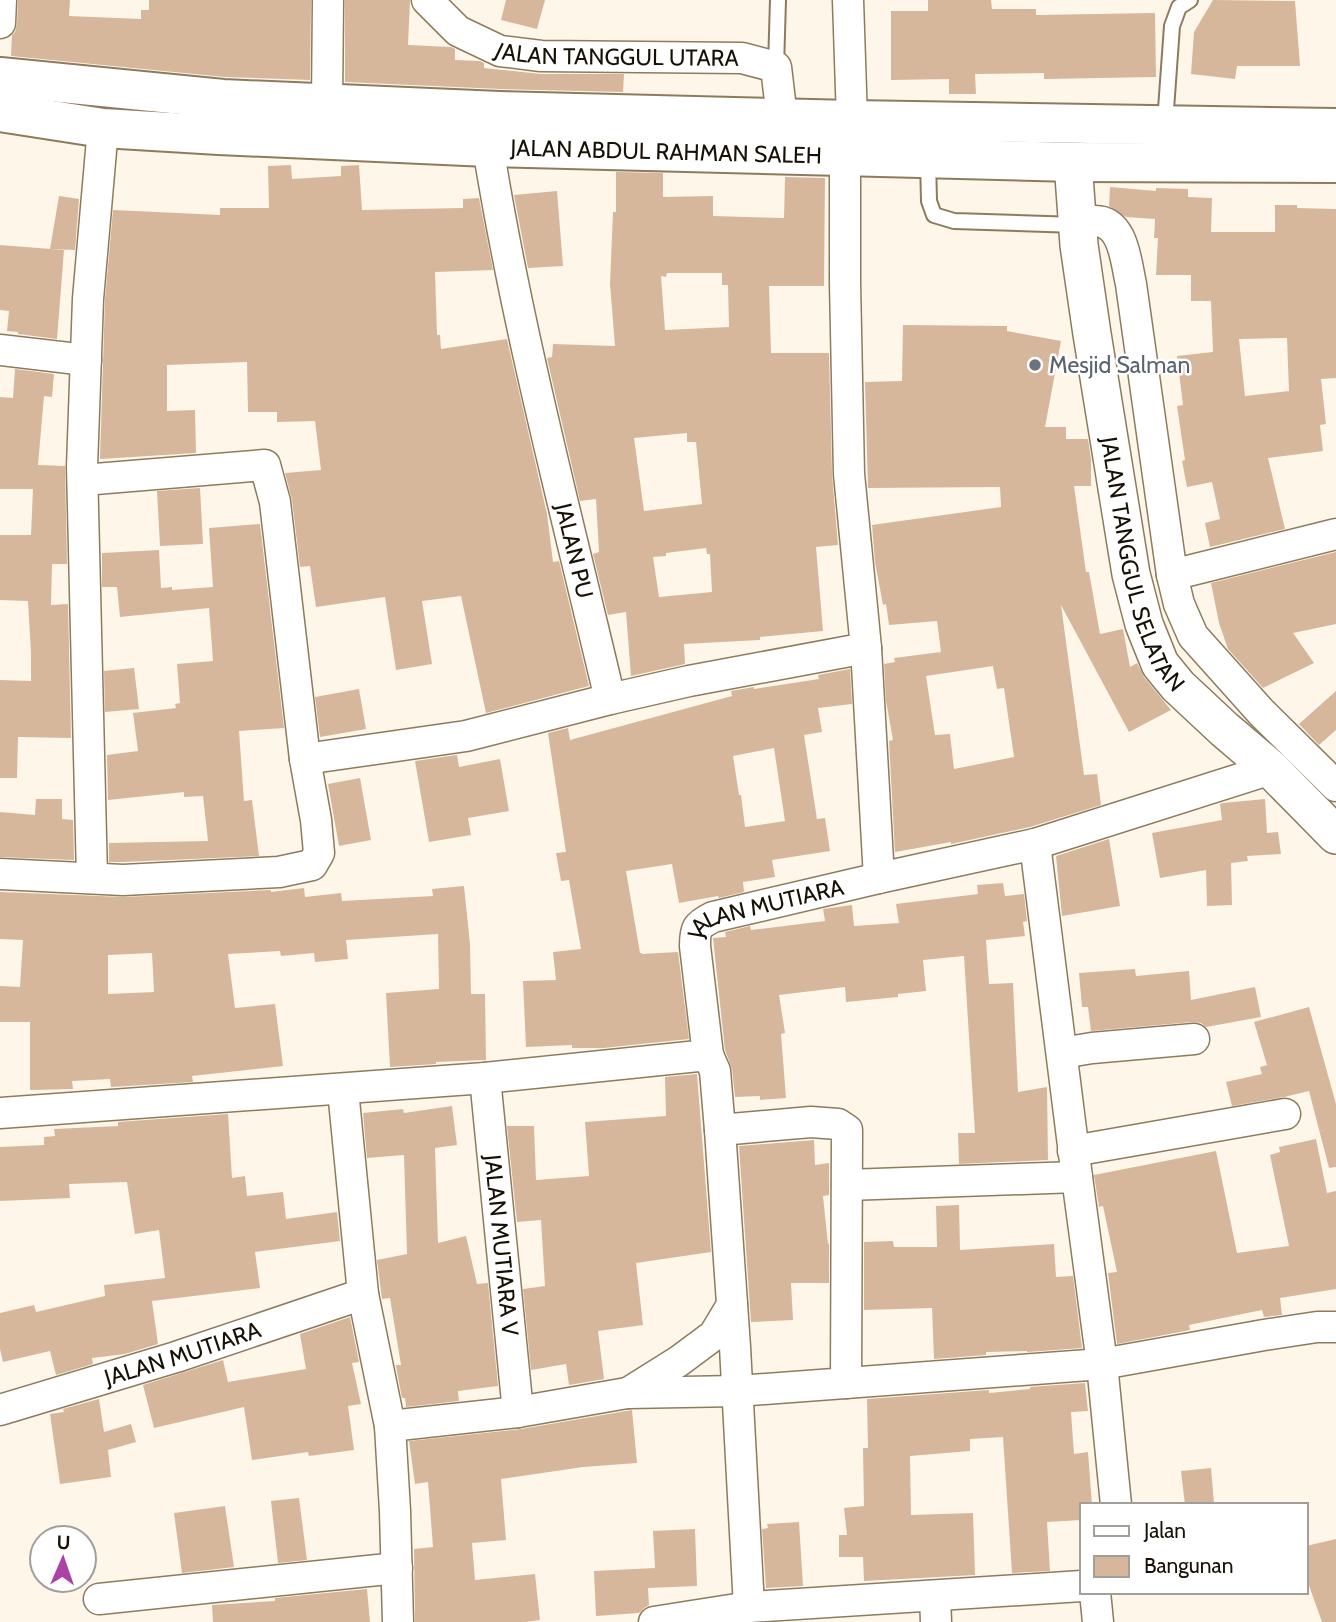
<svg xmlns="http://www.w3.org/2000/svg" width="1336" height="1622" font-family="Cabin,sans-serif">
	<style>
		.building { fill: #d7b79b; fill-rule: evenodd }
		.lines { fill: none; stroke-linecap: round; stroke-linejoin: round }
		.service-casing { stroke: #8d7b5e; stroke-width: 18 }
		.minor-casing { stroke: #8d7b5e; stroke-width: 33 }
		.tertiary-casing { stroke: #8d7b5e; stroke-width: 40 }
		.trunk-casing { stroke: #8d7b5e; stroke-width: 42 }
		.service { stroke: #fff; stroke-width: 14 }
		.minor { stroke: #fff; stroke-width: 30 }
		.tertiary { stroke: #fff; stroke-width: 37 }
		.trunk { stroke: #fff; stroke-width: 38 }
		.worship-dot { fill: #6b7280; stroke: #fff; stroke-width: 2.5 }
		.labels { text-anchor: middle; stroke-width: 5; stroke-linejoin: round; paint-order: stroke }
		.street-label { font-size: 23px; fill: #161005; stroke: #fff }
		.worship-label { font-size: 23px; fill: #5b616d; stroke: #fff; text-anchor: start }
	</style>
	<rect width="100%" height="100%" fill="#fef6e9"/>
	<g class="building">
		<path d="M18,0H70L69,16L141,19V10H149V0H311L310,80L225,77L11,56L12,35L15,32L17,24Z"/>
		<path d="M345,0H410L408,45L451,47L455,49V60L480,61L484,63V68L541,74H624L623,92L500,89L345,82Z"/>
		<path d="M506,0H545L537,29L501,20Z"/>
		<path d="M928,0H991L992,9H1036V15L1155,13L1156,77L1044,79V73L975,74L976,94H949V79L891,80V11H928Z"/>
		<path d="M1213,0L1295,1L1300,66H1237L1235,79L1191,74L1194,32Z"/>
		<path d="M291,165L292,179L341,176V166L359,165L362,210L463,208V199L479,198L493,270L435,272L437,335H440L441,349L507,339L547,514L553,562L559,561L589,686L486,713L461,596L422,601L432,664L396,670L385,597L316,607L310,566L300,567L292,500L285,473L321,470L315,421L277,422V412H248L247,362L167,365V411L195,410L196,453L100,459L105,300L113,210L220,215V208H269L268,166Z"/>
		<path d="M616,172L663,173V197L713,196V216L784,218L785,177L825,178L824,286H769L771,353H829L832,474L838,545L816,547L823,631L760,637V640L684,644L685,664L631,676L626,612L608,615L593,554L599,552L596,499L580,501L547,358L552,357L553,344L615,346L610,284L613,212H616ZM667,273H722V285H728L729,327L665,330L661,276L666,277ZM687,433V442H696L702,504L644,511L634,438ZM706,548L707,554H710L712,592L659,597L653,557L666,556V553Z"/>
		<path d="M1110,187L1156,191V188L1188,189V197L1212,198L1211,232H1275V205H1297V208L1336,209V378L1321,379L1326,424L1320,425L1323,451L1268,458L1285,529L1210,547L1205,523L1220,519L1212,482L1187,487L1182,461L1185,460L1177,406L1183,405L1177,356L1213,352L1211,301H1191V275H1156L1158,238H1154L1155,219L1126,217L1109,206ZM1287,338L1289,391L1245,396L1239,339Z"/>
		<path d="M557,191L563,266L528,268L514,195Z"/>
		<path d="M59,196L79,199L75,250L50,249Z"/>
		<path d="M0,245L64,250L57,339L18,334V332L7,331L9,311L0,310Z"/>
		<path d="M903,325L1007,326V331L1061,341L1045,427H1066V439H1088L1091,459V486H1074L1086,572H1089L1100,634L1123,629L1130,667L1137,663L1144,677L1171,710L1129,732L1061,605L1084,775L1097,774L1101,805L1030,827L951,844V842L895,852L889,741L893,740L886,701L884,664L895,662L894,658L941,652L937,621L889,625L886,604L883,605L875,562L872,525L1001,507L1000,487L868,488L865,382L902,381ZM993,666L997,689L1004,688L1014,757L954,769L950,734L935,735L926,676Z"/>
		<path d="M15,369L54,374L52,397L44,396L38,465L65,466L67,564H52L51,605L68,604L71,738L18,737L17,778H0V680L31,681V653L28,601L0,600V535H31L33,489H0V397L13,398Z"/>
		<path d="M200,488L203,544L160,546L157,491Z"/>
		<path d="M260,524L284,728L239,731L244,801L252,800L259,856L123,862H109V843L208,841L203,796L184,797V792L108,800L107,755L138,751L133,713L176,708L175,704L180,703L177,664L213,661L209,608L120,617L117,587H102V553L159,550L161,588L172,587V590L213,587L209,528Z"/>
		<path d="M1336,552V624L1293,633L1314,663L1263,688L1228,649L1219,623L1211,583Z"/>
		<path d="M134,668L139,709L105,712L104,671Z"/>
		<path d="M850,669L852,704L818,708L822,732L804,735L817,819L825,818L830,851L772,860L775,877L743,882L744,892L719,898L718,896L679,903L672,864L626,871L640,953H642V954L678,952L689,1039L603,1048H572V1045L526,1047L523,981L556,980L553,952L581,949L569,880L561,881L556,853L566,852L548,733L568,728L570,740L732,696L731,691L754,687V689L819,679L818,675ZM774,748L785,821L745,827L741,795H739L733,756Z"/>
		<path d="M359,689L366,729L320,737L315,697Z"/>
		<path d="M1336,691V730L1319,745L1299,724Z"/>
		<path d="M457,755L459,767L500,759L509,811L468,818L471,835L429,842L415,761Z"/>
		<path d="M360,778L371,840L339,846L328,784Z"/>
		<path d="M36,799H62V819L73,820L74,860L0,857V812L35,815Z"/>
		<path d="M1265,799L1267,833L1278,832L1281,854L1247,856L1248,861L1231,863L1232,905L1207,906L1206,870L1160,878L1152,833L1222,820L1220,804L1223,803Z"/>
		<path d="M1109,839L1120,906L1062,916L1056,856Z"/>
		<path d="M1003,883L1005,896L1024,894L1027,921L1023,922L1025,936L986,940L989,984L1013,983L1018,1092L1047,1087L1048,1160L959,1164L958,1133H975L964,956L923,960L926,991L898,994V997L846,1002L845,987L779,995L785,1033L781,1034L786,1098L760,1100V1096L735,1097L732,1069L725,1050L713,938L726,937L725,932L750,926L751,930L825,921L823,909L852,905L854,926L899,923L896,904L978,894L977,885Z"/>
		<path d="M464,886L470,944L471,994H485L486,1060L436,1062V1064L390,1067L386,993L439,989L438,934L346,940L348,959L315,962L314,953L281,956L280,951L228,954L235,1008L275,1004L283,1066L192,1076L193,1082L111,1087L110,1079L72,1081L73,1089L30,1090V1022H0V986L20,987L23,940L0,939V892L124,897L271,890V892L304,888L305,897L341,893L342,901L433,896L432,889ZM152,953L154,992L108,994V955Z"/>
		<path d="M1135,969L1136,976L1189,971L1191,1000L1255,987L1261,1017L1206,1027L1201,1023L1192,1022L1091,1031L1088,1007H1082L1079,973Z"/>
		<path d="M1309,1007L1336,1104V1167L1329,1168L1309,1091L1284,1097L1232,1106L1226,1082L1262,1074L1260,1067L1267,1065L1254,1022Z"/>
		<path d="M697,1074L711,1252L636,1263L643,1325L598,1331L604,1379L569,1385L566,1364L531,1370L523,1289L545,1286L541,1220L517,1222L507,1126H534L536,1180L589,1176L585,1122L666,1116L665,1077Z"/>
		<path d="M452,1106L457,1145L435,1148L438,1243L466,1236L477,1284L488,1283L498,1386L458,1391L459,1401L406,1407L405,1398H402L397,1372L396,1365H401L390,1298L382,1299L377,1260L407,1254L404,1155L367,1158L363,1113L403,1109L404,1113Z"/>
		<path d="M228,1114L232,1178L245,1176L247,1196L283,1192L286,1219L337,1212L340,1241L255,1252L260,1288L152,1301L158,1344L125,1354L92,1358L93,1364L56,1375L50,1351L3,1362L0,1349V1313L34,1305L36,1312L105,1296L104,1285L165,1278L159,1230L135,1234L127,1182L69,1184L70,1198L0,1201V1147L44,1145V1137L55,1136L54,1129L118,1126V1122Z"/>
		<path d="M1316,1139L1327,1193L1336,1191V1289L1280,1298L1282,1315L1264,1317L1262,1310L1189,1325L1190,1330L1117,1344L1108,1273L1117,1272L1103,1206L1099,1207L1094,1175L1216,1151L1237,1253L1289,1246L1270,1155L1280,1152L1279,1147Z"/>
		<path d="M814,1140L815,1165L829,1163V1195L823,1196L828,1244L829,1243V1283H791L793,1320L751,1322L739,1146Z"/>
		<path d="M959,1205L960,1250L1054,1244L1056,1277L1073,1276L1082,1348L1027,1352V1351L986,1352V1355L934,1359L932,1308L864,1310V1242L893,1241L894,1247H937L936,1206Z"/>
		<path d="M350,1317L359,1362L352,1363L361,1404L348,1406L354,1450L309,1456L308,1452L252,1460L244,1407L154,1428L143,1385L223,1360L228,1382L306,1369L300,1334Z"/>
		<path d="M1085,1383L1088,1411L1071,1412L1074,1454L1088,1452L1092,1505H1082V1520L1047,1522L1050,1571L1012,1573L1003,1437L970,1439V1451L910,1456L911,1515L973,1513L975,1575L864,1581L863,1557H839V1535H847L844,1508L864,1506L863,1448H868L867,1399L989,1390V1393L1030,1389V1387Z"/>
		<path d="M99,1399L104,1432L131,1424L136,1442L108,1450L111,1477L60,1484L50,1414L64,1412L63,1409Z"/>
		<path d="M632,1410L637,1463L583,1467L501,1479L506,1540L472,1543L475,1580L535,1574L540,1620L525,1622H415L414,1549L433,1547L428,1482L415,1484L409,1441L521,1429Z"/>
		<path d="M1211,1468L1214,1503L1185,1505L1181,1471Z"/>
		<path d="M299,1498L307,1560L278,1563L271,1501Z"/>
		<path d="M225,1506L234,1567L182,1573L174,1513Z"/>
		<path d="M799,1522L803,1586L766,1588L762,1529L768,1528L767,1524Z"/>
		<path d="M695,1529L697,1586L648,1588L649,1605L644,1608L639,1613L596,1616L594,1571L655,1568L653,1531Z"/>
		<path d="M1336,1539V1622H1322L1306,1577V1546Z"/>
		<path d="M367,1589L370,1622H213L212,1605L275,1601V1598Z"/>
	</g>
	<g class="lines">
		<defs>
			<g id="service">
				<path d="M776,67L778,0"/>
				<path d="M1165,123L1172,26L1179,7L1190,0"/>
				<path d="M928,160L929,201L934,215L954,221L1077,225"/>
			</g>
			<g id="minor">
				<path id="s1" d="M427,0L458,31L500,51L541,56L742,58L776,67L782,118"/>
				<path d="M848,0L852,120"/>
				<path d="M0,23L1,0"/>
				<path d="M327,104L328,0"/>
				<path id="s2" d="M488,147C518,333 567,516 610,699L689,681L866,648"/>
				<path d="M845,157V283L849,474L866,648L879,878"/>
				<path d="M1077,225C1083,224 1089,221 1094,221C1124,220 1126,263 1131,284L1172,575L1179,604L1193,636L1261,712L1336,786"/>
				<path d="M0,350L86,360"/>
				<path d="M1172,575L1336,534"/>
				<path d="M305,759L466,736L610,699"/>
				<path d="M1035,844L1077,1177L1102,1364L1116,1505"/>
				<path d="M0,874L123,880L279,872L312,865L319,853L316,820L305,759L275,502L265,465L83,480"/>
				<path d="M92,878L82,467L88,299L103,128"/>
				<path d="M1062,1053L1092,1048L1194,1039"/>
				<path d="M708,1055L715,1071L720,1130L735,1347L749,1607"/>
				<path id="s3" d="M485,1078L518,1412"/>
				<path d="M343,1090L363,1294L390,1426L395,1511L398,1622"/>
				<path id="s4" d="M0,1113L485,1078L708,1055L695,946C695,928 697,925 713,917L879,878L1035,844L1271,769"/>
				<path d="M720,1130L811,1122L838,1124L847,1130L846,1383"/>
				<path d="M1073,1151L1285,1114"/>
				<path d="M847,1185L1077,1177"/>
				<path d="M628,1393L679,1361L714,1335L732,1305"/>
				<path id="s5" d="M0,1410L176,1357L363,1294"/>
				<path d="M390,1426L518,1412L627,1393L738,1391L1102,1364L1264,1335L1317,1327H1336"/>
				<path d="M1095,1592L1098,1622"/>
				<path d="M935,1596L936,1622"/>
				<path d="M99,1599L397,1568"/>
				<path d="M654,1622L749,1607L1082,1586"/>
			</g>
			<g id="tertiary">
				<path id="s6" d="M1073,162L1079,245L1092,334L1131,574L1144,624L1160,664L1178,686L1224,729L1271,769L1336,835"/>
			</g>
			<g id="trunk">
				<path d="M0,77L223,99L499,111L852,120L1336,128"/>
				<path id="s7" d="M0,112L103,128L219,135L488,147L1073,162L1336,163"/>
			</g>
		</defs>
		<use href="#service" class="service-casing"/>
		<use href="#minor" class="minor-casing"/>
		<use href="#tertiary" class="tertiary-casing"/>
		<use href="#trunk" class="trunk-casing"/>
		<use href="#service" class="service"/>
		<use href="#minor" class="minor"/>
		<use href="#tertiary" class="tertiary"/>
		<use href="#trunk" class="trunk"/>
	</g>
	<circle class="worship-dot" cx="1035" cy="365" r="7"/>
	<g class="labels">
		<g class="street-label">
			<text dy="8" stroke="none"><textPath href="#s1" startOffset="208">JALAN TANGGUL UTARA</textPath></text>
			<text dy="8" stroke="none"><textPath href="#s7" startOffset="668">JALAN ABDUL RAHMAN SALEH</textPath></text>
			<text dy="8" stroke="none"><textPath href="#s2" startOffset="413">JALAN PU</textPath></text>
			<text dy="8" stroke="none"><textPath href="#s6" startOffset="410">JALAN TANGGUL SELATAN</textPath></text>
			<text dy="8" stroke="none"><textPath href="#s4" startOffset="910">JALAN MUTIARA</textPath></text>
			<text dy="8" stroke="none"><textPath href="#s3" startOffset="168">JALAN MUTIARA V</textPath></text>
			<text dy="8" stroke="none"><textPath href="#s5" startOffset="191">JALAN MUTIARA</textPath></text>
		</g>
		<g class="worship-label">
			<text x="1049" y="373">Mesjid Salman</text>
		</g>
	</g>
	<rect x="1080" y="1503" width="228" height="91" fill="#ffffff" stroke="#a29f9b" stroke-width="2"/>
	<rect x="1094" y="1526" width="35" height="10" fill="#ffffff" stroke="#a29f9b" stroke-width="2"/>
	<text x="1144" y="1538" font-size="21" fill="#161005">Jalan</text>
	<rect x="1094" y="1556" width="35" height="21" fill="#d7b79b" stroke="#a29f9b" stroke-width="2"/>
	<text x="1144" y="1573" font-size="21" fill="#161005">Bangunan</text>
	<g transform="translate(63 1559) rotate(2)"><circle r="33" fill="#ffffff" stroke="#a29f9b" stroke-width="2"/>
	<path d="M0-5L12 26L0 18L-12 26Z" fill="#ab43a5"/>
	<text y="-10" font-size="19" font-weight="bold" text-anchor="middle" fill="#161005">U</text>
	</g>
</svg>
